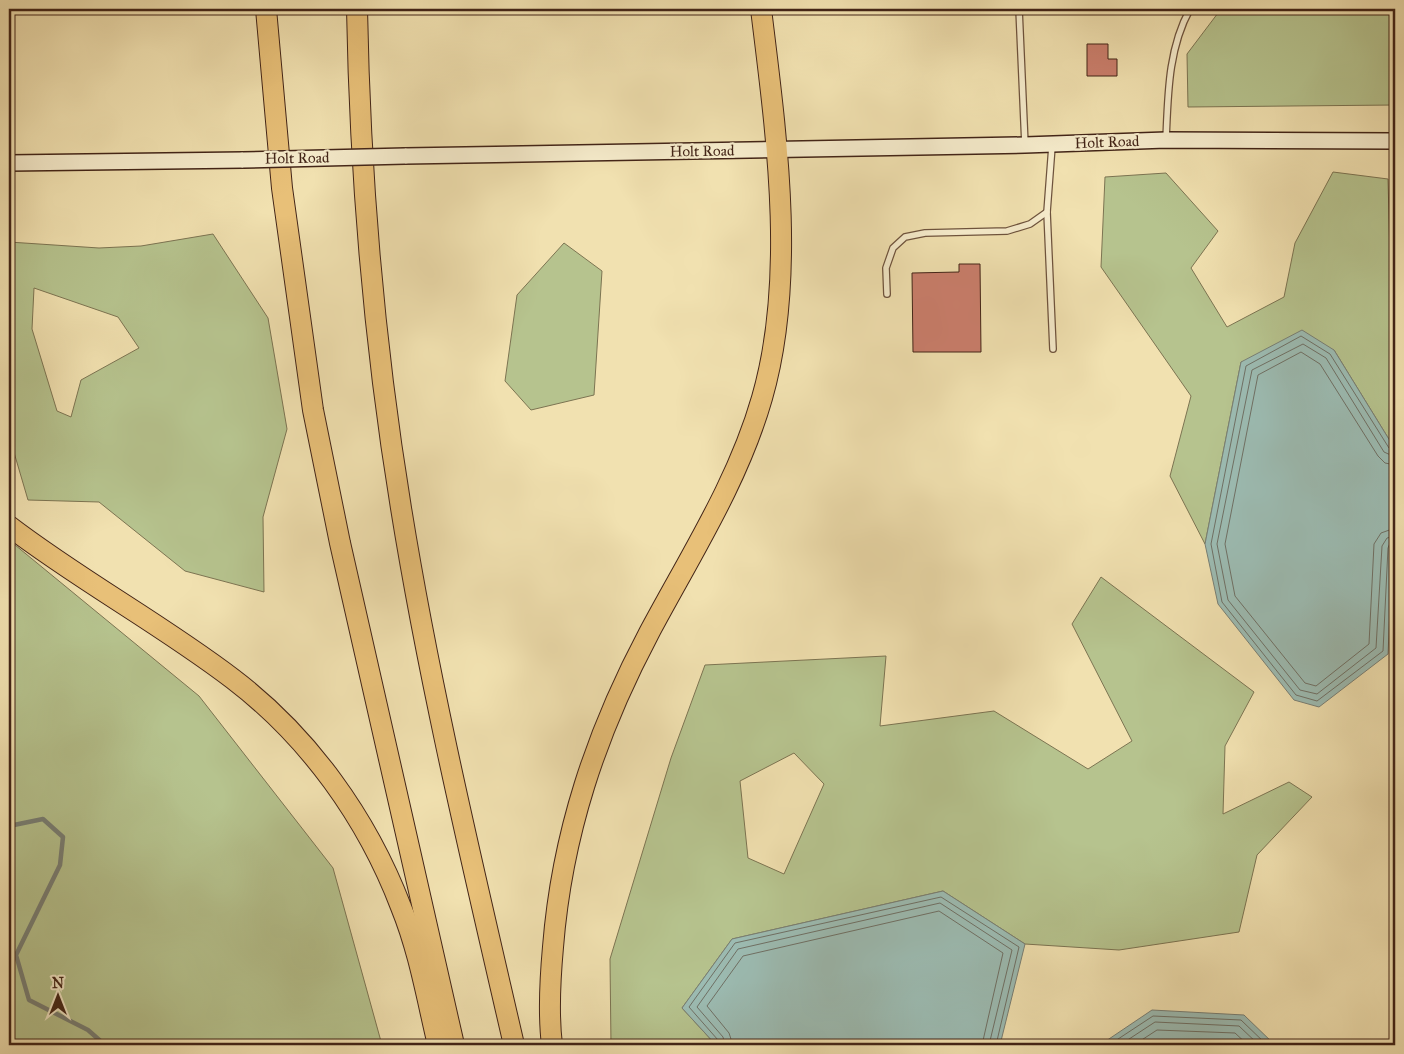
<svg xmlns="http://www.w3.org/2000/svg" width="1404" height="1054" font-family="'IM FELL Great Primer',serif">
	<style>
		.green { fill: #b6c38e; stroke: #7c7452; fill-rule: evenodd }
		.water { fill: #9cbcb3; stroke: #787f75 }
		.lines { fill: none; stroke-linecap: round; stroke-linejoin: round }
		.shore { stroke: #6f7065; stroke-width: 1 }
		.stream { stroke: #787f75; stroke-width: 4.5 }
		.building { fill: #ca7e6c; stroke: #422417 }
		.lane-casing { stroke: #6e533d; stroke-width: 8 }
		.secondary-casing { stroke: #422417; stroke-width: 18 }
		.highway-casing { stroke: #422417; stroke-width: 22 }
		.lane { stroke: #f6eccc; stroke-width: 5.5 }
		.secondary { stroke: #f6eccc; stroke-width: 15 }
		.highway { stroke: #e8c078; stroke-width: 20 }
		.secondary-bridge-casing { stroke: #422417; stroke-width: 18; stroke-linecap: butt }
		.secondary-bridge { stroke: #f6eccc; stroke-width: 15 }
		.labels { text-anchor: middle; stroke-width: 4.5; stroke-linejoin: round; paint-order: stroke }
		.street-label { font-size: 15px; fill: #422417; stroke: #f6eccc }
	</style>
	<rect width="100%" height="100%" fill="#f1e1b0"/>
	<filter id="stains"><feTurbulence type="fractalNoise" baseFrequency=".004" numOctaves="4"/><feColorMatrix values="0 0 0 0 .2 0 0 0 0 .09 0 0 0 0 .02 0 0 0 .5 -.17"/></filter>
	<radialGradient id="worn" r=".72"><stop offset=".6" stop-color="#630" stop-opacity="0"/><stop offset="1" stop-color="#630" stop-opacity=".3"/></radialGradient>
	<g class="green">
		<path d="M1221,9H1395V105L1188,107L1187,54Z"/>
		<path d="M1333,172L1388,179L1395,449L1334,350L1241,362L1205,544L1170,476L1191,396L1101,267L1105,177L1166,173L1218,231L1191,268L1227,327L1284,297L1295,243Z"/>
		<path d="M213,234L268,318L287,429L263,517L264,592L185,571L99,502L28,500L13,449L9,443V242L99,248L141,246ZM34,288L118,317L139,348L81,380L71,417L57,411L32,329Z"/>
		<path d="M564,243L602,271L594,395L531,410L505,381L517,295Z"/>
		<path d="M9,540L199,696L333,868L382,1045H9Z"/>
		<path d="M1101,577L1254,692L1225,746L1223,814L1289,782L1312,797L1257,855L1239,932L1119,950L1025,944L943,891L732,939L682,1008L716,1045H611L610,959L671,758L705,665L886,656L880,726L994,711L1088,769L1132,741L1072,624ZM794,753L824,784L784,874L748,858L740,781Z"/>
	</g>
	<g class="water">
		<path d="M1302,330L1334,350L1395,449V497L1388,654L1319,707L1294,700L1218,604L1205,544L1241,362Z"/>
		<path d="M943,891L1025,944L1000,1045H716L682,1008L732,939Z"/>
		<path d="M1152,1010L1244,1015L1275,1045H1100Z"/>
	</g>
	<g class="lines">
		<g class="shore">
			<path d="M1395,451L1389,448L1330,354L1301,336L1246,366L1211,544L1222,602L1296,695L1317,701L1383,651L1388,548L1390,543L1395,542"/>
			<path d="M1395,457L1384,452L1326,358L1303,344L1252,370L1217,544L1228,600L1300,690L1317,694L1376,648L1382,546L1387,538L1395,536"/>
			<path d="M1395,465L1385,463L1378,456L1320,364L1301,352L1258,375L1225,544L1235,596L1305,683L1316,686L1369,644L1374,544L1381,533L1395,528"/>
			<path d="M719,1045L718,1040L689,1007L735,943L941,897L1019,947L996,1045"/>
			<path d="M725,1045L723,1037L697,1007L738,949L940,903L1012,950L989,1045"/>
			<path d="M733,1045L729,1033L707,1006L743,956L939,911L1003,953L982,1045"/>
			<path d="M1109,1045L1153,1016L1241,1020L1267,1045"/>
			<path d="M1120,1045L1155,1022L1239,1026L1259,1045"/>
			<path d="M1134,1045L1157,1030L1235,1033L1248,1045"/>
		</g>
		<path class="stream" d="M9,826L43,819L63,837L60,865L16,955L29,1000L88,1030L105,1045"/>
	</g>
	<g class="building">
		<path d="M1087,44H1108V59H1117V76H1087Z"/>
		<path d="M959,264H980L981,352H913L912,273L959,272Z"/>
	</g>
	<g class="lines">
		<defs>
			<g id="lane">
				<path d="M1019,9L1025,145"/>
				<path d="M1166,140C1168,95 1168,49 1190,9"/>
				<path d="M1047,212L1053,349"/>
				<path d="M887,294L886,268L893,248L905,237L925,233L1007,231L1030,224L1047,212L1052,146"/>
			</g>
			<g id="secondary">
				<path d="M405,156L1025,145L1166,140L1395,141"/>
				<path d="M9,163L243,160"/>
			</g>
			<g id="highway">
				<path d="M266,9L282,188L313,410L340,543L454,1045"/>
				<path d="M357,9C360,176 374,343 401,508C430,688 473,867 514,1045"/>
				<path d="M9,526C81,581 161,624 233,679C309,737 367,818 401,907C419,951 427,999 438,1045"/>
				<path d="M552,1045C548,1013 550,980 553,947C562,834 596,733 649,633C690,556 738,482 762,398C797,277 776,132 761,9"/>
			</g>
		</defs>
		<use href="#lane" class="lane-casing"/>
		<use href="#secondary" class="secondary-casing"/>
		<use href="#highway" class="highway-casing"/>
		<use href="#lane" class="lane"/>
		<use href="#secondary" class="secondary"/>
		<use href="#highway" class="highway"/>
		<defs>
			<path id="secondary-bridge" d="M243,160L405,156"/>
		</defs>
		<use href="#secondary-bridge" class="secondary-bridge-casing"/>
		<use href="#secondary-bridge" class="secondary-bridge"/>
	</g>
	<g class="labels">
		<g class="street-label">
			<text transform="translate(1107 142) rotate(-2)" y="5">Holt Road</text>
			<text transform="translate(702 151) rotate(-1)" y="5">Holt Road</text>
			<text transform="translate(297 158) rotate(-1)" y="5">Holt Road</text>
		</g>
	</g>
	<rect width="1404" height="1054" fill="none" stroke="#f1e1b0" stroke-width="30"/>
	<rect x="10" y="10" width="1384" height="1034" fill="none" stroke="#422417" stroke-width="2.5"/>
	<rect x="15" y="15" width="1374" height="1024" fill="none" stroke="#422417"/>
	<g transform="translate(58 996)" stroke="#f6eccc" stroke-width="4" paint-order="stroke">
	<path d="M0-4L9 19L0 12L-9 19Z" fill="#422417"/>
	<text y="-8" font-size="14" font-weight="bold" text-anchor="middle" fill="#422417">N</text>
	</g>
	<rect width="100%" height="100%" filter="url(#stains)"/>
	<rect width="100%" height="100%" fill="url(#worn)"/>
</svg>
